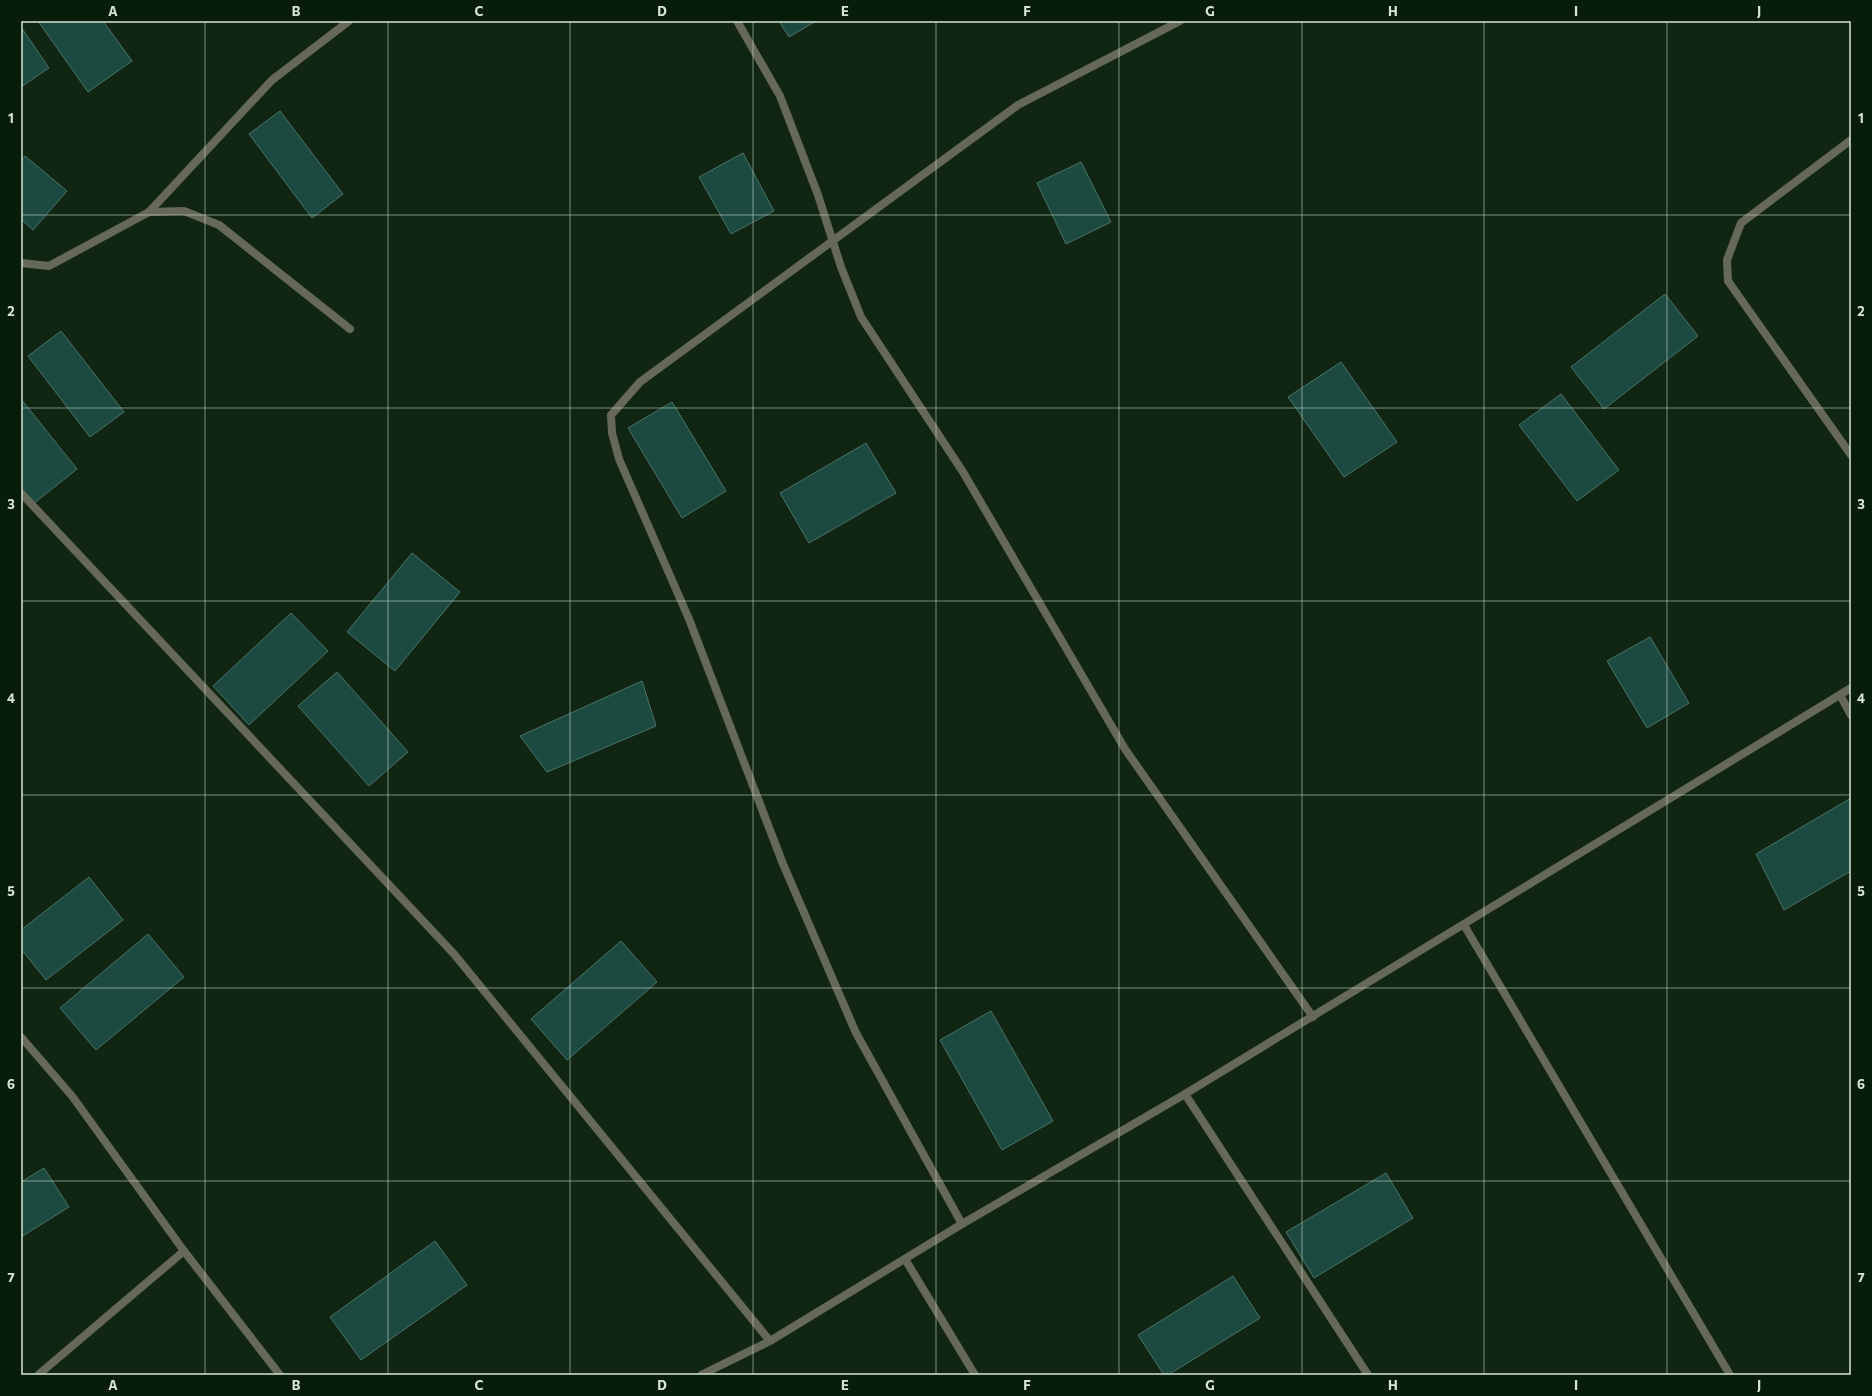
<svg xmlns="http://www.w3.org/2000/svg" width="1872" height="1396" font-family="Commissioner,sans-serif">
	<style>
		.building { fill: #1c4a41; stroke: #4b736a }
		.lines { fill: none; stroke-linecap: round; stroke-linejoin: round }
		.minor { stroke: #666858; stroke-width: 8 }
		.grid { fill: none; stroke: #d6e4d6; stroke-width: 1; stroke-opacity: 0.55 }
		.neatline { fill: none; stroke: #d6e4d6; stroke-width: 1.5 }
		.grid-label { font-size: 13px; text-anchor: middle; font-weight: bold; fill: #d6e4d6 }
	</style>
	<rect width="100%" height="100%" fill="#102612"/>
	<g class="building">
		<path d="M38,21H103L132,61L88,92Z"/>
		<path d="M779,21H816L789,37Z"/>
		<path d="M21,27L49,68L21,87Z"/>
		<path d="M280,111L343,194L312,218L249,134Z"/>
		<path d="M743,153L774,211L731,234L699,177Z"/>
		<path d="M25,156L67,191L33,230L21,219V161Z"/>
		<path d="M1081,162L1111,222L1066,244L1037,183Z"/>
		<path d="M1665,294L1698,336L1604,409L1571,367Z"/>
		<path d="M61,331L124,412L90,437L28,356Z"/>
		<path d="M1341,362L1397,442L1344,477L1288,397Z"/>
		<path d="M1561,394L1619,470L1577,501L1519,425Z"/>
		<path d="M21,399L77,469L33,504L21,489Z"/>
		<path d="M672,402L726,491L682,518L628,428Z"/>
		<path d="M866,443L896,493L809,543L780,493Z"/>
		<path d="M412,553L460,592L395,671L347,632Z"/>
		<path d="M291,613L328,651L249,725L213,686Z"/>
		<path d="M1650,637L1689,703L1647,728L1607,661Z"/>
		<path d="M337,672L408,752L369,786L298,706Z"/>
		<path d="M642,681L656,726L547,772L520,736Z"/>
		<path d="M1851,798V871L1784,910L1756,854Z"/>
		<path d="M89,877L123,920L46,980L21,949V930Z"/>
		<path d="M148,934L184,977L96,1050L60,1008Z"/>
		<path d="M621,941L657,982L567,1060L531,1019Z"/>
		<path d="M991,1011L1053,1121L1002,1150L940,1040Z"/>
		<path d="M44,1168L69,1207L21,1237V1182Z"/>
		<path d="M1386,1173L1413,1218L1314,1278L1286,1232Z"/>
		<path d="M435,1241L467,1285L361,1360L330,1317Z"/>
		<path d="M1233,1276L1260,1318L1168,1375H1164L1138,1335Z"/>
	</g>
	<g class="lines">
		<g class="minor">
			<path d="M737,21L780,96L818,195L841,267L861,317L963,472L1125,749L1313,1017"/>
			<path d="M1851,140L1741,223L1727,260L1728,281L1851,455"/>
			<path d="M149,212L184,211L219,225L350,329"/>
			<path d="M21,263L49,266L149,212L272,80L349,21"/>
			<path d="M21,493L454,954L770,1341"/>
			<path d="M1840,695L1851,715"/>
			<path d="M1464,925L1730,1375"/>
			<path d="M21,1037L72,1096L184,1251L280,1375"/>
			<path d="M1185,1094L1368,1375"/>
			<path d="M962,1224L856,1033L783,864L689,619L619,459L612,433L611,415L640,382L1018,105L1180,21"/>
			<path d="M905,1259L975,1375"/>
			<path d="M38,1375L184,1251"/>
			<path d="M701,1375L770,1341L962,1224L1185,1094L1851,688"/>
		</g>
	</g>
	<path class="grid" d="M205,21V1375M388,21V1375M570,21V1375M753,21V1375M936,21V1375M1119,21V1375M1302,21V1375M1484,21V1375M1667,21V1375M21,215H1851M21,408H1851M21,601H1851M21,795H1851M21,988H1851M21,1181H1851"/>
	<rect width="1872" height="1396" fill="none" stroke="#071d09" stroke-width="44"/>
	<rect x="22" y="22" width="1828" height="1352" class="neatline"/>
	<g class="grid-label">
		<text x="113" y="16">A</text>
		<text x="296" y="16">B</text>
		<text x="479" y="16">C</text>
		<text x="662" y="16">D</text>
		<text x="845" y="16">E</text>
		<text x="1027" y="16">F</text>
		<text x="1210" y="16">G</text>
		<text x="1393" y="16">H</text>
		<text x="1576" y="16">I</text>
		<text x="1759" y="16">J</text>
		<text x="11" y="123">1</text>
		<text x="1861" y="123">1</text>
		<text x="11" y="316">2</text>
		<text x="1861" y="316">2</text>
		<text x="11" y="509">3</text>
		<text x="1861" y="509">3</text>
		<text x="11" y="703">4</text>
		<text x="1861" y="703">4</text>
		<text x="11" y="896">5</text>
		<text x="1861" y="896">5</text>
		<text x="11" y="1089">6</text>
		<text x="1861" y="1089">6</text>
		<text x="11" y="1282">7</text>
		<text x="1861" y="1282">7</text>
		<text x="113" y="1390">A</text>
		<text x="296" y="1390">B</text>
		<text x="479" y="1390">C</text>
		<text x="662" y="1390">D</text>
		<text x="845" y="1390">E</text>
		<text x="1027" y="1390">F</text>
		<text x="1210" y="1390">G</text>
		<text x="1393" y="1390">H</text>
		<text x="1576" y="1390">I</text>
		<text x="1759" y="1390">J</text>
	</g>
</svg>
